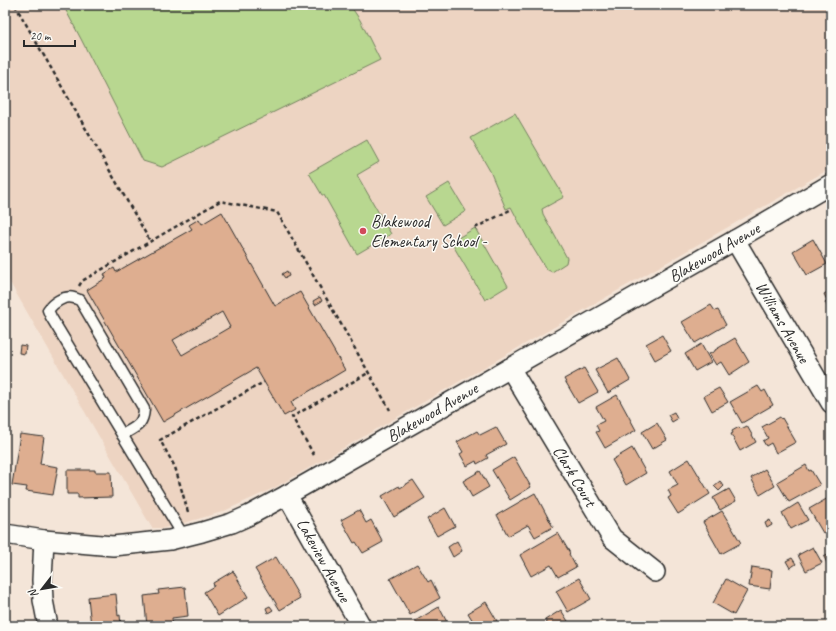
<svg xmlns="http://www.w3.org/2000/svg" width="836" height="631" font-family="Caveat,sans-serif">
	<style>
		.built { fill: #edd4c2 }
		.green { fill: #b8d790; stroke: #72815e }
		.building { fill: #deae90; stroke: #2b2b2b; fill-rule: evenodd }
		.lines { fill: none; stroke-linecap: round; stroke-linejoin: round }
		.lane-casing { stroke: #2b2b2b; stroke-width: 13 }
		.street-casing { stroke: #2b2b2b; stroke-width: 22 }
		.path { stroke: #2b2b2b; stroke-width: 2.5; stroke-dasharray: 4 3; stroke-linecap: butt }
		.lane { stroke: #fdfcf7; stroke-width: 10 }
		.street { stroke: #fdfcf7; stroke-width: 19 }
		.poi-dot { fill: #d1495b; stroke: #fdfcf7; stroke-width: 1.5 }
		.labels { text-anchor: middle; stroke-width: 3; stroke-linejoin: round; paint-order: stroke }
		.poi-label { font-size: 17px; fill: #2b2b2b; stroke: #fdfcf7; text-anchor: start }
		.street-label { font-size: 17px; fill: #2b2b2b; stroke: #fdfcf7 }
	</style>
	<rect width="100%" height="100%" fill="#f4e5d8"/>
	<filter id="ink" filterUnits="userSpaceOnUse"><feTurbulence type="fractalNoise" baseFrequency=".025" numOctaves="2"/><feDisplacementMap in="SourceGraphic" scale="8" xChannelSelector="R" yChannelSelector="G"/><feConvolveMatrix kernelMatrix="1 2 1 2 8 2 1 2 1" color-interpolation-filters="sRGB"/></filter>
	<g filter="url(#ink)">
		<path class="built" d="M5,5H831V168L274,488L222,512L184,523L164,528H152L5,274Z"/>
		<g class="green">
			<path d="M63,5H350L360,20L380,60L162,167L143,161L81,39Z"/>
			<path d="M515,113L564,197L542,209L543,214L567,258L566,263L552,272L546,269L530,243L511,207L506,209L490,171L471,138Z"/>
			<path d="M367,140L379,162L357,175L391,234L357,254L324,195H322L309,173Z"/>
			<path d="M449,183L466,211L443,225L426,197Z"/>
			<path d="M475,228L508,286L485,300L451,242Z"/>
		</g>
		<g class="building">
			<path d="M222,212L275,306L300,292L345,370L291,402L295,410L284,416L256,368L163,422L87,290L106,278L104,274L114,268L116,272L192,229L189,225L199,219L202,224ZM222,312L230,327L182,355L173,340Z"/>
			<path d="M813,239L827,264L807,275L793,251Z"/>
			<path d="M287,271L289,276L285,278L282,274Z"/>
			<path d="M831,290V313L825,302L827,300L824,294Z"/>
			<path d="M320,297L322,301L315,305L313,301Z"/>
			<path d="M711,305L715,311L718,310L726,325L695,343L682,322Z"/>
			<path d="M662,335L671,351L655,360L646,344Z"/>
			<path d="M735,338L749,362L729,375L721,362L716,365L709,354L715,351V350Z"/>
			<path d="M701,344L711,362L695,371L685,354Z"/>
			<path d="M20,345L26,346L25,354L19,353Z"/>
			<path d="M618,358L630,380L608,393L595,370Z"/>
			<path d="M584,368L598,392L578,403L564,379Z"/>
			<path d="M758,386L762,392L765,390L773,405L742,423L730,402Z"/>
			<path d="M719,388L728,402L712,411L704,396Z"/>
			<path d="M617,395L636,430L605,448L596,432L599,431L596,425L604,421L596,407Z"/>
			<path d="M674,412L677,419L672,422L668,415Z"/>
			<path d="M780,417L781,419L782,418L796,442L776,453L771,443L766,446L763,441L768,438L762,427Z"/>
			<path d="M657,423L667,440L652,449L642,432Z"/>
			<path d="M747,426L756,442L740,451L731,434L733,433L732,431L739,427L741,429Z"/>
			<path d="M496,427L506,444L486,455L488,458L477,464L476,461L467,466L460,454L463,452L457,442L477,431L480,435Z"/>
			<path d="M20,434L44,437L40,464L58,467L53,495L26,491L27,487L12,485Z"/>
			<path d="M632,448L646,473L626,485L612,460Z"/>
			<path d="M514,457L531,487L510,500L492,470Z"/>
			<path d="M689,459L710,494L678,514L668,498L671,496L668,490L678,485L670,471Z"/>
			<path d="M806,465L809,471L811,470L820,485L789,502L777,482Z"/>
			<path d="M765,469L775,486L760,495L751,478Z"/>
			<path d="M67,470H95V472H111L112,497L78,498V494H67Z"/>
			<path d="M480,471L489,487L472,497L463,481Z"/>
			<path d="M413,480L425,498L394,517L382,496L399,486L400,488Z"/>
			<path d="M720,481L724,486L719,491L714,486Z"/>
			<path d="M729,489L736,501L720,510L713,498Z"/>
			<path d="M535,493L553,527L535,537L528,525L508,536L497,515Z"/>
			<path d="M830,497L831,500V529L823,533L809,509Z"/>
			<path d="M798,503L808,520L791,529L782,513Z"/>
			<path d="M445,508L455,526L437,536L427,519Z"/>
			<path d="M359,510L366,523L371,520L383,542L363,553L356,542L354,543L341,520Z"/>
			<path d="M722,511L741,543L721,554L703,522Z"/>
			<path d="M770,520L772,525L767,528L765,523Z"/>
			<path d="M558,533L570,553L569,554L576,567L558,577L551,565L531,576L520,555Z"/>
			<path d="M457,541L462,551L453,557L448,547Z"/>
			<path d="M813,547L822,563L806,571L798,555Z"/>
			<path d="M831,553V571L824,557Z"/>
			<path d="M276,557L300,598L280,610L255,569Z"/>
			<path d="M792,558L796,564L790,568L786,561Z"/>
			<path d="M417,564L428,582L431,580L440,598L410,615L390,579Z"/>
			<path d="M752,567L772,570L770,589L749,586Z"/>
			<path d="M233,571L248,597L218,616L204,592L214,586L213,583Z"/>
			<path d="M579,578L591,599L568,612L556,591Z"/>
			<path d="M726,579L747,591L734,615L713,603Z"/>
			<path d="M185,587L188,616L172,618L173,626H147L144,596L159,594L158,590Z"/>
			<path d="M116,594L118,616L120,615L121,626H91L88,597Z"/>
			<path d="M5,595L8,620L9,626H5Z"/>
			<path d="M486,602L497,621L487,626H476L468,613Z"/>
			<path d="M270,606L273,610L268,613L266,608Z"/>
			<path d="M439,607L449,626H418L415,621Z"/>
			<path d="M561,610L571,626H549L545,620Z"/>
			<path d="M699,622L702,626H693Z"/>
		</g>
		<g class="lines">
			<defs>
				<path id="lane" d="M122,435C135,427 143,426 144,409L80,300C78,300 76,298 74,298C64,295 53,303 48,310L51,317L184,537"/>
				<g id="street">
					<path d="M735,240L831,403"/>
					<path d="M510,368L612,538L655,572"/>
					<path d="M287,495L361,626"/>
					<path d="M5,534L44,540L113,546L170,540L202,532L232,523L250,515L287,495L735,240L831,184"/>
					<path d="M44,540L42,580L43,600L48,626"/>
				</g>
			</defs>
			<use href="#lane" class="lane-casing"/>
			<use href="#street" class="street-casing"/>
			<g class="path">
				<path d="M15,5L150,241"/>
				<path d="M475,228L512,209"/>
				<path d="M79,286L82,281L220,201L277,212L390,410"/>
				<path d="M314,455L292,417L368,373"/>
				<path d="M188,512L175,467L160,440L264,382"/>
			</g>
			<use href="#lane" class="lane"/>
			<use href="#street" class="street"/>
		</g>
	</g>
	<circle class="poi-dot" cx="363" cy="231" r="4"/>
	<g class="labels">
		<g class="poi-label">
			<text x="371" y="227">Blakewood<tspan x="371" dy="20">Elementary School -</tspan></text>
		</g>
		<g class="street-label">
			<text transform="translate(714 252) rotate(-30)" y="6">Blakewood Avenue</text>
			<text transform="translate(783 322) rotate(60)" y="6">Williams Avenue</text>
			<text transform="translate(432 412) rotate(-30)" y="6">Blakewood Avenue</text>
			<text transform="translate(575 476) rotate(59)" y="6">Clark Court</text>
			<text transform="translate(324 560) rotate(61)" y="6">Lakeview Avenue</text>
		</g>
	</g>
	<rect width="836" height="631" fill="none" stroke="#fdfcf7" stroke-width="20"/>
	<rect x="10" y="10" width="816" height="611" fill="none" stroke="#2b2b2b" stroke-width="1.5" filter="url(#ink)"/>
	<g transform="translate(42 589) rotate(239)" stroke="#fdfcf7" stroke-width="3" paint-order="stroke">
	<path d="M0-3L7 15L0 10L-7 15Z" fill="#2b2b2b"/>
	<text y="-6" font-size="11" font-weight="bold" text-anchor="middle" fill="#2b2b2b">N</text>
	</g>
	<path d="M24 40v6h51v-6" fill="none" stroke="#2b2b2b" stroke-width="2"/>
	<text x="30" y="40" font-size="12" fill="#2b2b2b" stroke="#fdfcf7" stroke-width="3" paint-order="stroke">20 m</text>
</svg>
